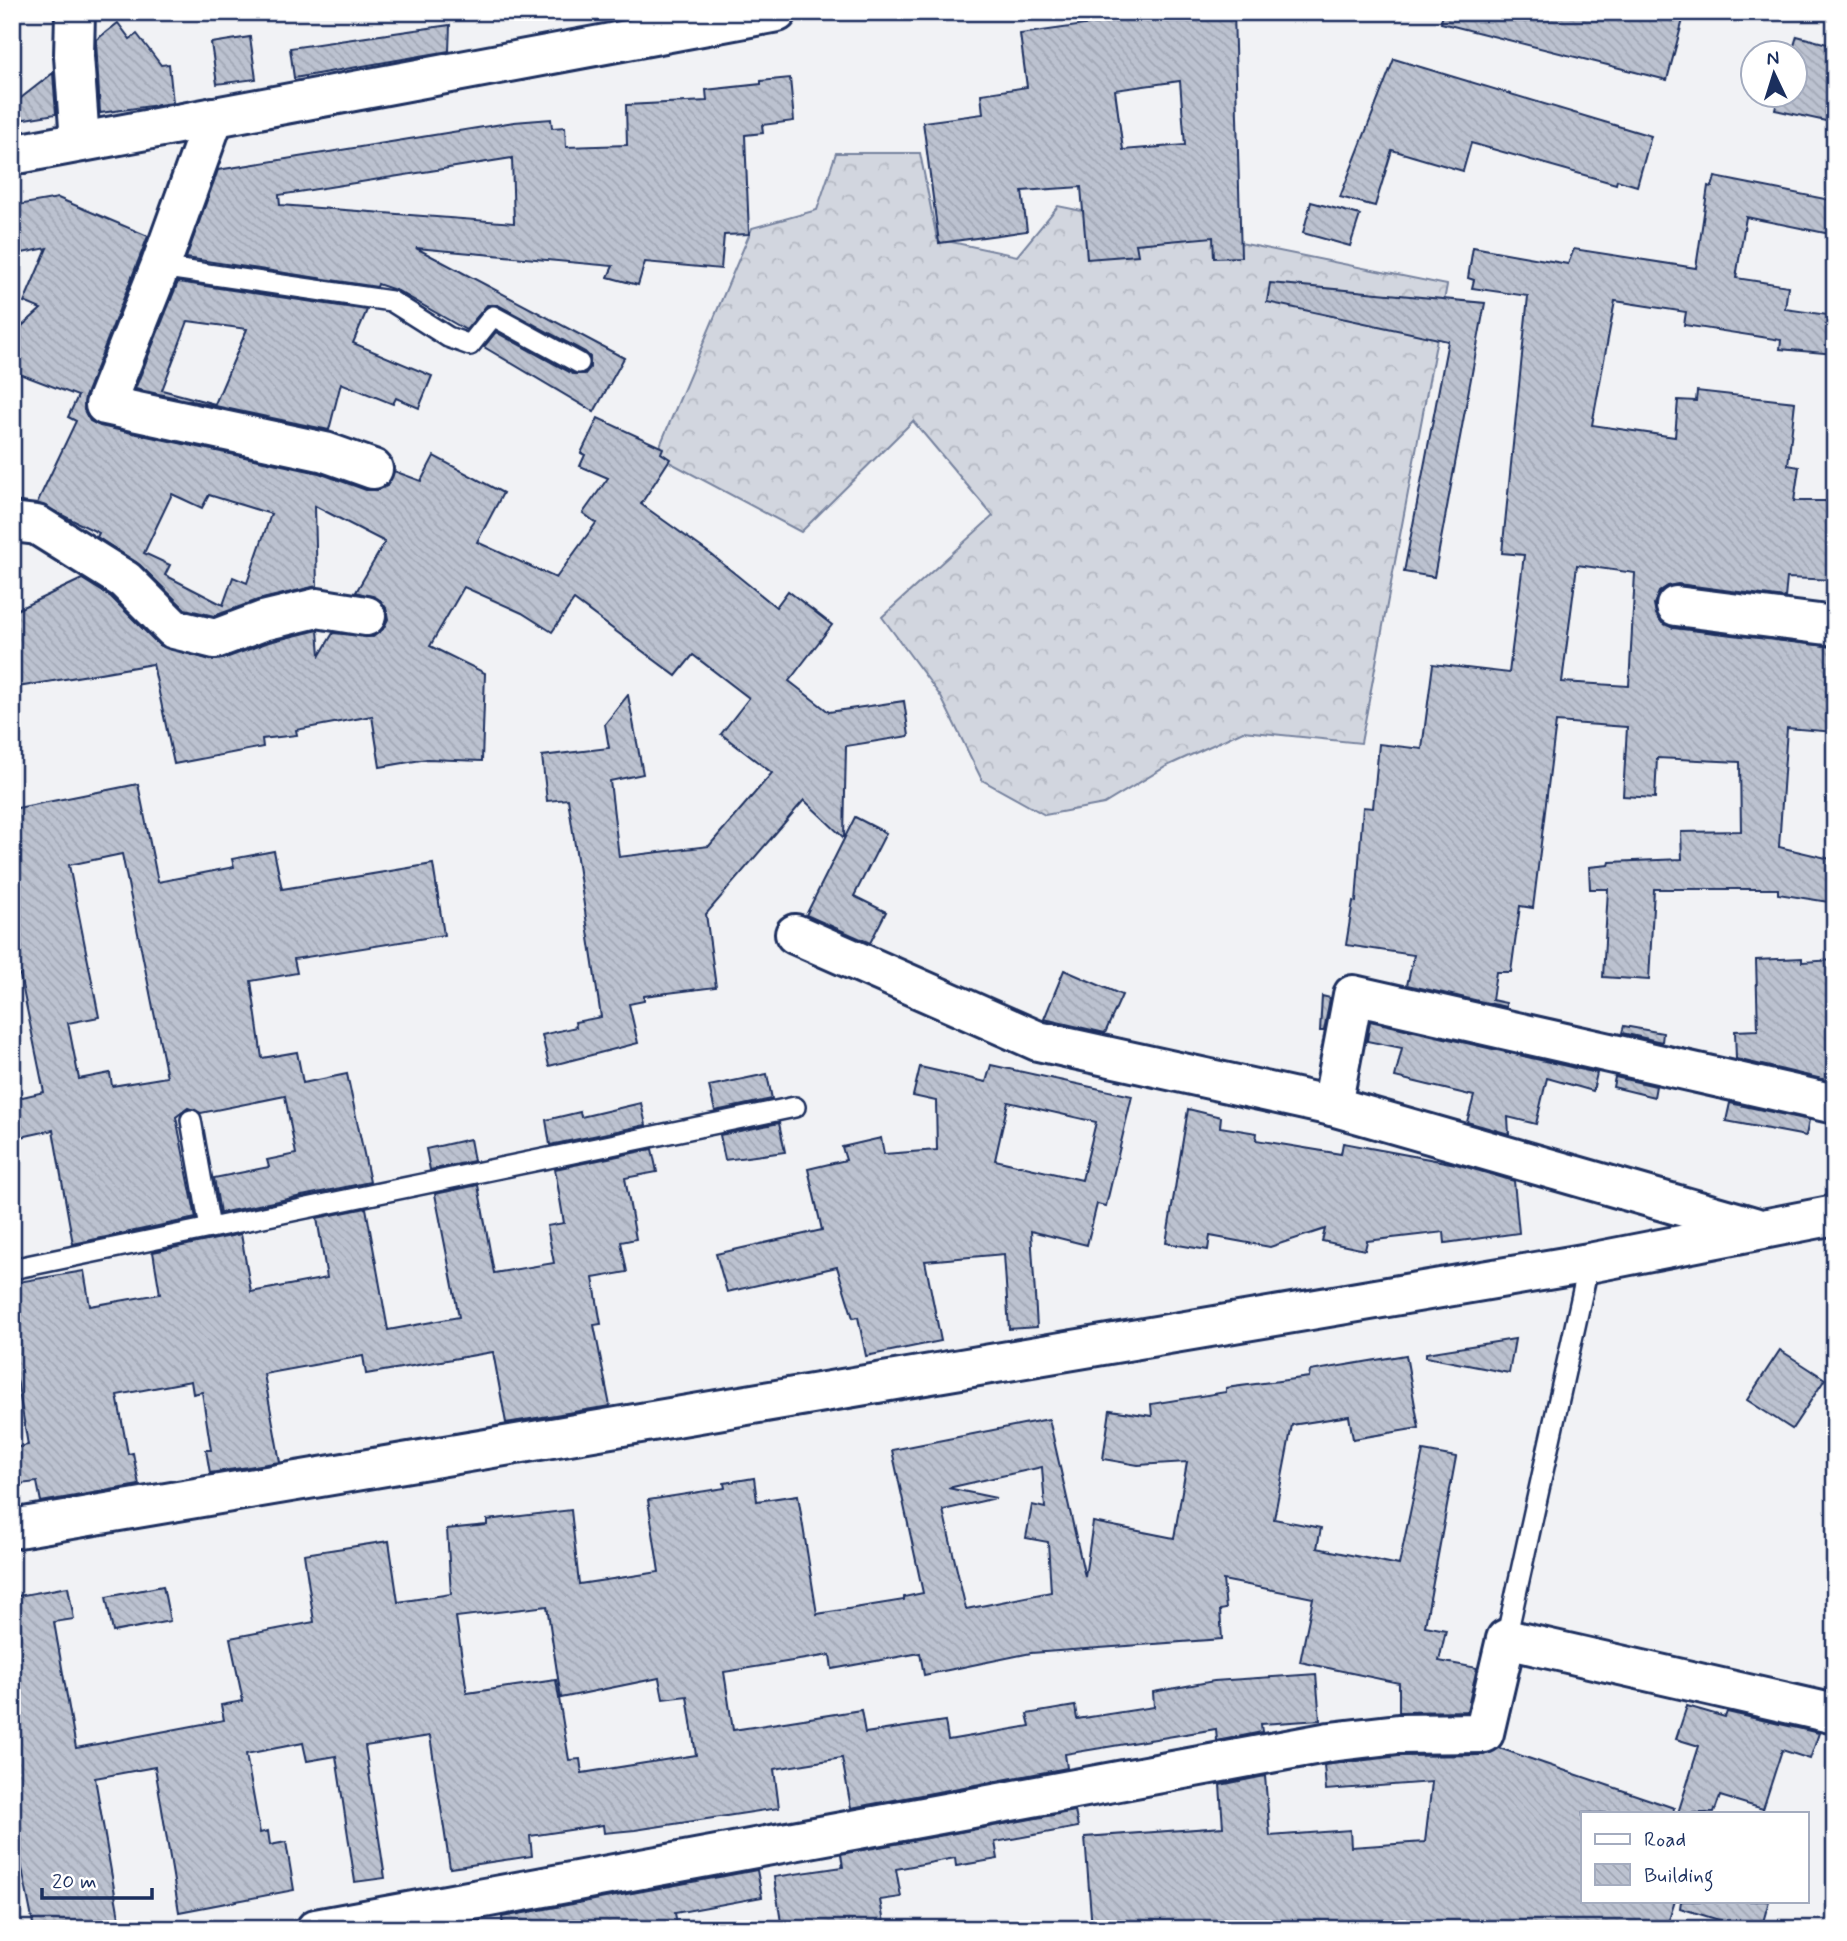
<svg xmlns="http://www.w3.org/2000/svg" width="1847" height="1941" font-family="Mynerve,sans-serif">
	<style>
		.forest { fill: url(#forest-crowns); stroke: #76829e; stroke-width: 2 }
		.building { fill: url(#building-back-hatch); stroke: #1b2f5e; stroke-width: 2; fill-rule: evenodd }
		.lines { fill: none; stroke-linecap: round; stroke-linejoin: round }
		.service-casing { stroke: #1b2f5e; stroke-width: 24 }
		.minor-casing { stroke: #1b2f5e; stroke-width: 44 }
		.tertiary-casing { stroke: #1b2f5e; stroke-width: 44 }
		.service { stroke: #fff; stroke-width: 19 }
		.minor { stroke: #fff; stroke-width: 38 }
		.tertiary { stroke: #fff; stroke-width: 38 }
	</style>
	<defs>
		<pattern id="forest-crowns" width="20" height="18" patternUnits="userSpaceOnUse" patternTransform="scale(1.75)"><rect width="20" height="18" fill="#d2d6df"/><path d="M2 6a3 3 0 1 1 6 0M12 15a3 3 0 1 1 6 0" fill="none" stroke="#b4b8c2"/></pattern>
		<pattern id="building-back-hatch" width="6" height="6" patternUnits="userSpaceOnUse" patternTransform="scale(1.75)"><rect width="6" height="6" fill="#bcc2d0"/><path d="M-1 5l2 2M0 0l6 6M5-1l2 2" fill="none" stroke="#a1a7b5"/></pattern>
	</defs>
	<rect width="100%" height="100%" fill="#f1f2f5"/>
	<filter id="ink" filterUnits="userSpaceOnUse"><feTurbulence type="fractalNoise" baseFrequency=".0143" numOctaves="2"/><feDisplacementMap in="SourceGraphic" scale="14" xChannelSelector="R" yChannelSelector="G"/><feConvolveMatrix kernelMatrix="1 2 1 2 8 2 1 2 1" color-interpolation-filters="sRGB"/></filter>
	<g filter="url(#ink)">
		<path class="forest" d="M836,153H920L937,239L1017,256L1058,206L1447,285L1361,743L1243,731L1167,766L1104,804L1045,815L982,780L941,697L882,617L993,516L913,421L801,532L656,455L752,228L817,210Z"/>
		<g class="building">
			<path d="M1177,12H1234L1241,257L1214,258L1213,237L1136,244L1138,255L1087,259L1081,187L1022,191L1027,231L939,243L923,122L983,114L981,94L1027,87L1020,34ZM1180,81L1185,145L1123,150L1115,90Z"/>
			<path d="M1443,12H1685L1667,80L1441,23Z"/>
			<path d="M118,23L130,39L137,34L161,65L169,64L173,103L100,113L96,40Z"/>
			<path d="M450,25L449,51L294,78L290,48Z"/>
			<path d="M1797,36L1835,46V123L1775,110L1779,94H1795L1792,52Z"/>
			<path d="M250,37L256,79L217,84L211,43Z"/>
			<path d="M1394,59L1651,136L1637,186L1617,180L1616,184L1471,143L1463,171L1392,150L1375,206L1340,197Z"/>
			<path d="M53,73L56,114L12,121V105Z"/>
			<path d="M790,78L794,121L762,125L763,133L745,135L749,234L724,235L721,269L645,262L638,285L608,277L613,266L416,248L624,358L594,412L484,347L496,332L573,374H585L590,368V357L585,352L498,305H487L466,330L398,291L378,284L377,287L186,258L218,170L514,122L551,119L552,128L565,127L566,147L627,145L626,105L707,101L706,90L761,84V81ZM512,158L514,223L280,205L279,195Z"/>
			<path d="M1715,177L1835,201V235L1746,217L1736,278L1788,286L1785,309L1835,316V354L1780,349L1781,340L1684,325L1686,312L1615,301L1592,425L1675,437L1678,400L1696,401L1697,391L1795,402L1788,465L1799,467L1794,501H1835V580L1787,578L1785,598L1678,584L1668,586L1659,592L1654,604L1656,614L1662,623L1673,628L1835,647V732L1787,728L1779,847L1835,860V903L1778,894V889H1654L1649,980L1603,977L1608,889H1590L1589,867L1609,865L1610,862L1682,859L1681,832L1741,831L1740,762L1657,758L1655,798L1623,796L1627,727L1556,722L1533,908L1520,906L1511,972H1496L1492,1000L1506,1003V1007L1407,985L1414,955L1346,945L1353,901L1356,902L1363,807L1373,808L1379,744L1422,749L1433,664L1509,673L1524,555L1502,553L1528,296L1472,288L1474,280L1468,278L1473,247L1568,264L1574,249L1696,268L1708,186L1712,187ZM1577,565L1635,573L1629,686L1562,682Z"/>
			<path d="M58,198L148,236L85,397L84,410L90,421L100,426L319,473L366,490H378L387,486L394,471L421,481L434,456L503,493L477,542L556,578L596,523L583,513L608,478L580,466L585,455L581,453L598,418L663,448L661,453L670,459L641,504L712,555L776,607L788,591L832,625L789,681L829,712L904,701L909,736L846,746L844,838L804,800L706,914L716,987L644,996V1001L629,1004L638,1043L549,1066L542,1035L576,1027L575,1022L601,1017L568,799L547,801L542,756L609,748L605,724L628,695L643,774L610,781L619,857L709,846L772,773L721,734L749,698L693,655L676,676L574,600L552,632L522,613L464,587L430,646L485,673L482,761L427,759L380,767L372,716L296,730L297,735L262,739L263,747L174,764L153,664L12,688V612L82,579L111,597L159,645L210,660L223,659L269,642L318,630L320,655L333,633L373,637L383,629L388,619L386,608L380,600L356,592L385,542L315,506L317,586L258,600L214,616L185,609L140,565L97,537L99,533L37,503L76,421L68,417L78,396L12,371V335L41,309L24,302L47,248L12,255V206ZM172,494L202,508L209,495L271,514L247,583L233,577L223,605L165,575L170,565L144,553Z"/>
			<path d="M1311,202L1360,215L1350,246L1303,233Z"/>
			<path d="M178,282L367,310L353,343L432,376L419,408L396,398L393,404L341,383L329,430L135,389ZM188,321L247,329L215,404L162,390Z"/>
			<path d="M1270,283L1485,303L1434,577L1404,572L1448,341L1267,302Z"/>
			<path d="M138,784L158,882L234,867L232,859L274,851L282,889L433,864L444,935L294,959L297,973L251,981L262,1058L297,1052L303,1083L347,1074L370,1182L220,1213L214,1178L269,1167L267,1160L296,1154L285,1096L201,1113L188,1108L176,1117L196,1218L73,1244L53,1130L12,1139V1107L19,1106L18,1098L44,1092L20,975L12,977V809ZM122,854L167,1077L112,1086L110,1073L79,1079L68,1023L99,1017L69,865Z"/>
			<path d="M855,817L886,833L854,896L886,912L870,943L806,915Z"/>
			<path d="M1802,958V962L1835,960V1082L1736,1059L1735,1031L1758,1030L1756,960Z"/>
			<path d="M1064,970L1122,995L1105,1033L1044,1019Z"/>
			<path d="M1322,996L1330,998L1324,1031H1320Z"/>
			<path d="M1370,1021L1597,1073L1593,1091L1547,1078L1536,1124L1508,1117L1509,1134L1467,1122L1474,1096L1395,1077L1402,1048L1367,1041Z"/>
			<path d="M1624,1026L1663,1033L1662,1042L1622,1033Z"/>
			<path d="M991,1065L1132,1096L1106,1206L1097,1204L1087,1245L1031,1231L1037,1327L1009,1329L1004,1254L925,1261L941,1341L866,1356L858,1317L853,1318L837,1267L727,1292L716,1254L822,1230L808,1169L846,1160L842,1147L881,1138L884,1154L937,1150L936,1101L913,1096L920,1067L986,1082ZM1008,1102L1096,1122L1082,1180L995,1160Z"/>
			<path d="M767,1074L772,1099L715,1111L709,1086Z"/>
			<path d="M1615,1077L1656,1086L1654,1097L1613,1087Z"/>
			<path d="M641,1103L646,1125L550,1145L546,1120L580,1112L581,1117Z"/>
			<path d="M1730,1103L1809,1120L1806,1136L1726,1121Z"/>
			<path d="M1188,1109L1221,1117L1220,1127L1257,1133L1256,1140L1341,1154L1343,1143L1456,1164L1514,1181L1519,1233L1445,1243L1444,1232L1367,1241L1365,1250L1322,1241L1325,1229L1270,1247L1210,1236L1208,1250L1166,1243Z"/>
			<path d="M779,1123L785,1152L725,1160L720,1135Z"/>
			<path d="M470,1139L474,1161L430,1170L426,1149Z"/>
			<path d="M652,1149L657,1172L625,1178L636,1239L621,1242L627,1272L593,1278L601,1324L594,1325L610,1406L506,1423L493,1352L366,1374L363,1356L264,1374L280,1462L210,1473L206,1450H211L202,1392L193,1394L191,1381L117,1395L128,1454L133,1453L139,1485L41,1502L37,1482L20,1484L14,1448L28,1445L12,1350V1283L84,1271L90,1306L160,1294L153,1252L241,1234L251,1292L327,1278L317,1218L366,1208L388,1330L459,1317L435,1194L478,1185L494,1273L554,1263L547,1226L564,1223L555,1169Z"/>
			<path d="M1515,1339L1509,1373L1426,1357V1353Z"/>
			<path d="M1780,1350L1825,1379L1792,1429L1747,1400Z"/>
			<path d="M1406,1355L1419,1428L1353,1439L1349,1416L1292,1425L1274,1519L1321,1528L1317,1548L1399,1565L1423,1451L1456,1457L1425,1626L1446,1630L1439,1661L1477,1668L1467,1711L1399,1712V1683L1300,1662L1313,1598L1223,1580L1226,1609L1220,1610L1222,1639L1031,1653L924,1675L920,1653L832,1669L830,1655L724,1672L733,1730L861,1710L865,1733L945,1721L948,1740L1030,1726L1027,1714L1075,1706L1077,1719L1154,1707L1153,1692L1214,1681L1316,1674L1320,1720L1261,1724L1262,1732L1217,1741L1216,1729L1065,1754L1067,1768L851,1808L842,1758L774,1769L779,1808L635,1830L604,1833L603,1825L530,1836L532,1856L450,1868L430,1736L365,1746L385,1878L355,1882L336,1756L307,1761L303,1743L246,1754L260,1833L268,1831L270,1845L286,1842L294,1890L179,1912L155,1767L95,1778L121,1929H34L12,1818V1597L68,1587L74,1619L54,1622L76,1748L224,1720L221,1705L243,1701L230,1638L314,1622L304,1554L389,1541L398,1602L451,1594L447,1529L487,1525V1520L571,1510L579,1584L659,1572L648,1500L725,1488L724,1483L754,1478L757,1501L798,1495L817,1614L904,1600V1597L923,1593L892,1450L1049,1419L1085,1577L1093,1522L1174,1538L1187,1462L1138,1465L1103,1459L1110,1410L1152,1416L1151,1404L1226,1392V1388L1309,1377L1310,1371ZM1042,1467L1045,1508L1032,1505L1026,1538L1048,1542L1051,1592L966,1609L943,1510L996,1498L948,1488ZM547,1606L561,1698L659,1678L663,1699L687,1696L696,1755L582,1773L580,1759L569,1760L556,1680L467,1693L456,1617Z"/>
			<path d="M163,1586L170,1621L113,1632L106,1597Z"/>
			<path d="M1687,1706L1725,1717L1727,1712L1819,1733L1810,1759L1782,1750L1763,1809L1720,1796L1714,1813H1678L1699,1746L1676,1739Z"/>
			<path d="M1499,1748L1674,1808L1673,1813H1583V1901H1675L1666,1929H1421V1922L1320,1929H1092L1085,1837L1223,1827L1220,1785L1265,1776L1270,1836L1350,1830L1351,1847L1425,1842L1432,1782L1326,1790L1324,1765L1399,1756L1484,1755Z"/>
			<path d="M1075,1811L1078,1827L995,1842L998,1859L956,1866L955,1858L896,1869L901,1897L880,1900L885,1929H782L774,1877L843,1867L841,1854Z"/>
			<path d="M757,1870L762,1897L675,1913L678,1929H503L502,1917Z"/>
			<path d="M1681,1901H1769L1761,1929H1748L1680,1908Z"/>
		</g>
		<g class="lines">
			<defs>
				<g id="service">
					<path d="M160,267L391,301L448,337L470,345L493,316L579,363"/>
					<path d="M191,1120L210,1228"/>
					<path d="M12,1269L795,1107"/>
					<path d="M1506,1639L1589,1263"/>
				</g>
				<g id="minor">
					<path d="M75,12L74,56L80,142"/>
					<path d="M214,117L160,267L105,405L325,452L373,469"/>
					<path d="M12,522L37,525L125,580L174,629L215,639L263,621L317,608L366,616"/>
					<path d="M1676,606L1835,626"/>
					<path d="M795,934L1038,1041L1332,1106L1754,1227"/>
					<path d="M1332,1106L1353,995L1835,1104"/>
					<path d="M12,1529L1589,1263L1835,1215"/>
					<path d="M316,1929L1330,1742L1398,1734L1484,1733L1506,1639L1835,1714"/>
				</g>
				<path id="tertiary" d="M12,155L777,12"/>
			</defs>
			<use href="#service" class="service-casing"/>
			<use href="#minor" class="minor-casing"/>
			<use href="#tertiary" class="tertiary-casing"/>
			<use href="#service" class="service"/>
			<use href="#minor" class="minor"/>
			<use href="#tertiary" class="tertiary"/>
		</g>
	</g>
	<rect width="1847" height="1941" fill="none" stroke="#fff" stroke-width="42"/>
	<rect x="21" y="21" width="1805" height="1899" fill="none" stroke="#1b2f5e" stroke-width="2.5" filter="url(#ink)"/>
	<rect x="1581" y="1812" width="228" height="91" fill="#ffffff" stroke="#a4acbf" stroke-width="2"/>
	<rect x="1595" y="1834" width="35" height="10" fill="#ffffff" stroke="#a4acbf" stroke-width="2"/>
	<text x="1644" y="1846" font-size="21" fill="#1b2f5e">Road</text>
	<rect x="1595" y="1864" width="35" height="21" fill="url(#building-back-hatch)" stroke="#a4acbf" stroke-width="2"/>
	<text x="1644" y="1882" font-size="21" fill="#1b2f5e">Building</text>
	<g transform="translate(1774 74) rotate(356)"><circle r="33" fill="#ffffff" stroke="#a4acbf" stroke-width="2"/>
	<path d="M0-5L12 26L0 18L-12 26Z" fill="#1b2f5e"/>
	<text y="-10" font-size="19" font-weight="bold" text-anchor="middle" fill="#1b2f5e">N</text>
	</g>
	<path d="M42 1888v10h110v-10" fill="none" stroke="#1b2f5e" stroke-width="3.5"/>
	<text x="52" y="1888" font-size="21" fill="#1b2f5e" stroke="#ffffff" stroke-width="5" paint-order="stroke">20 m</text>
</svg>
